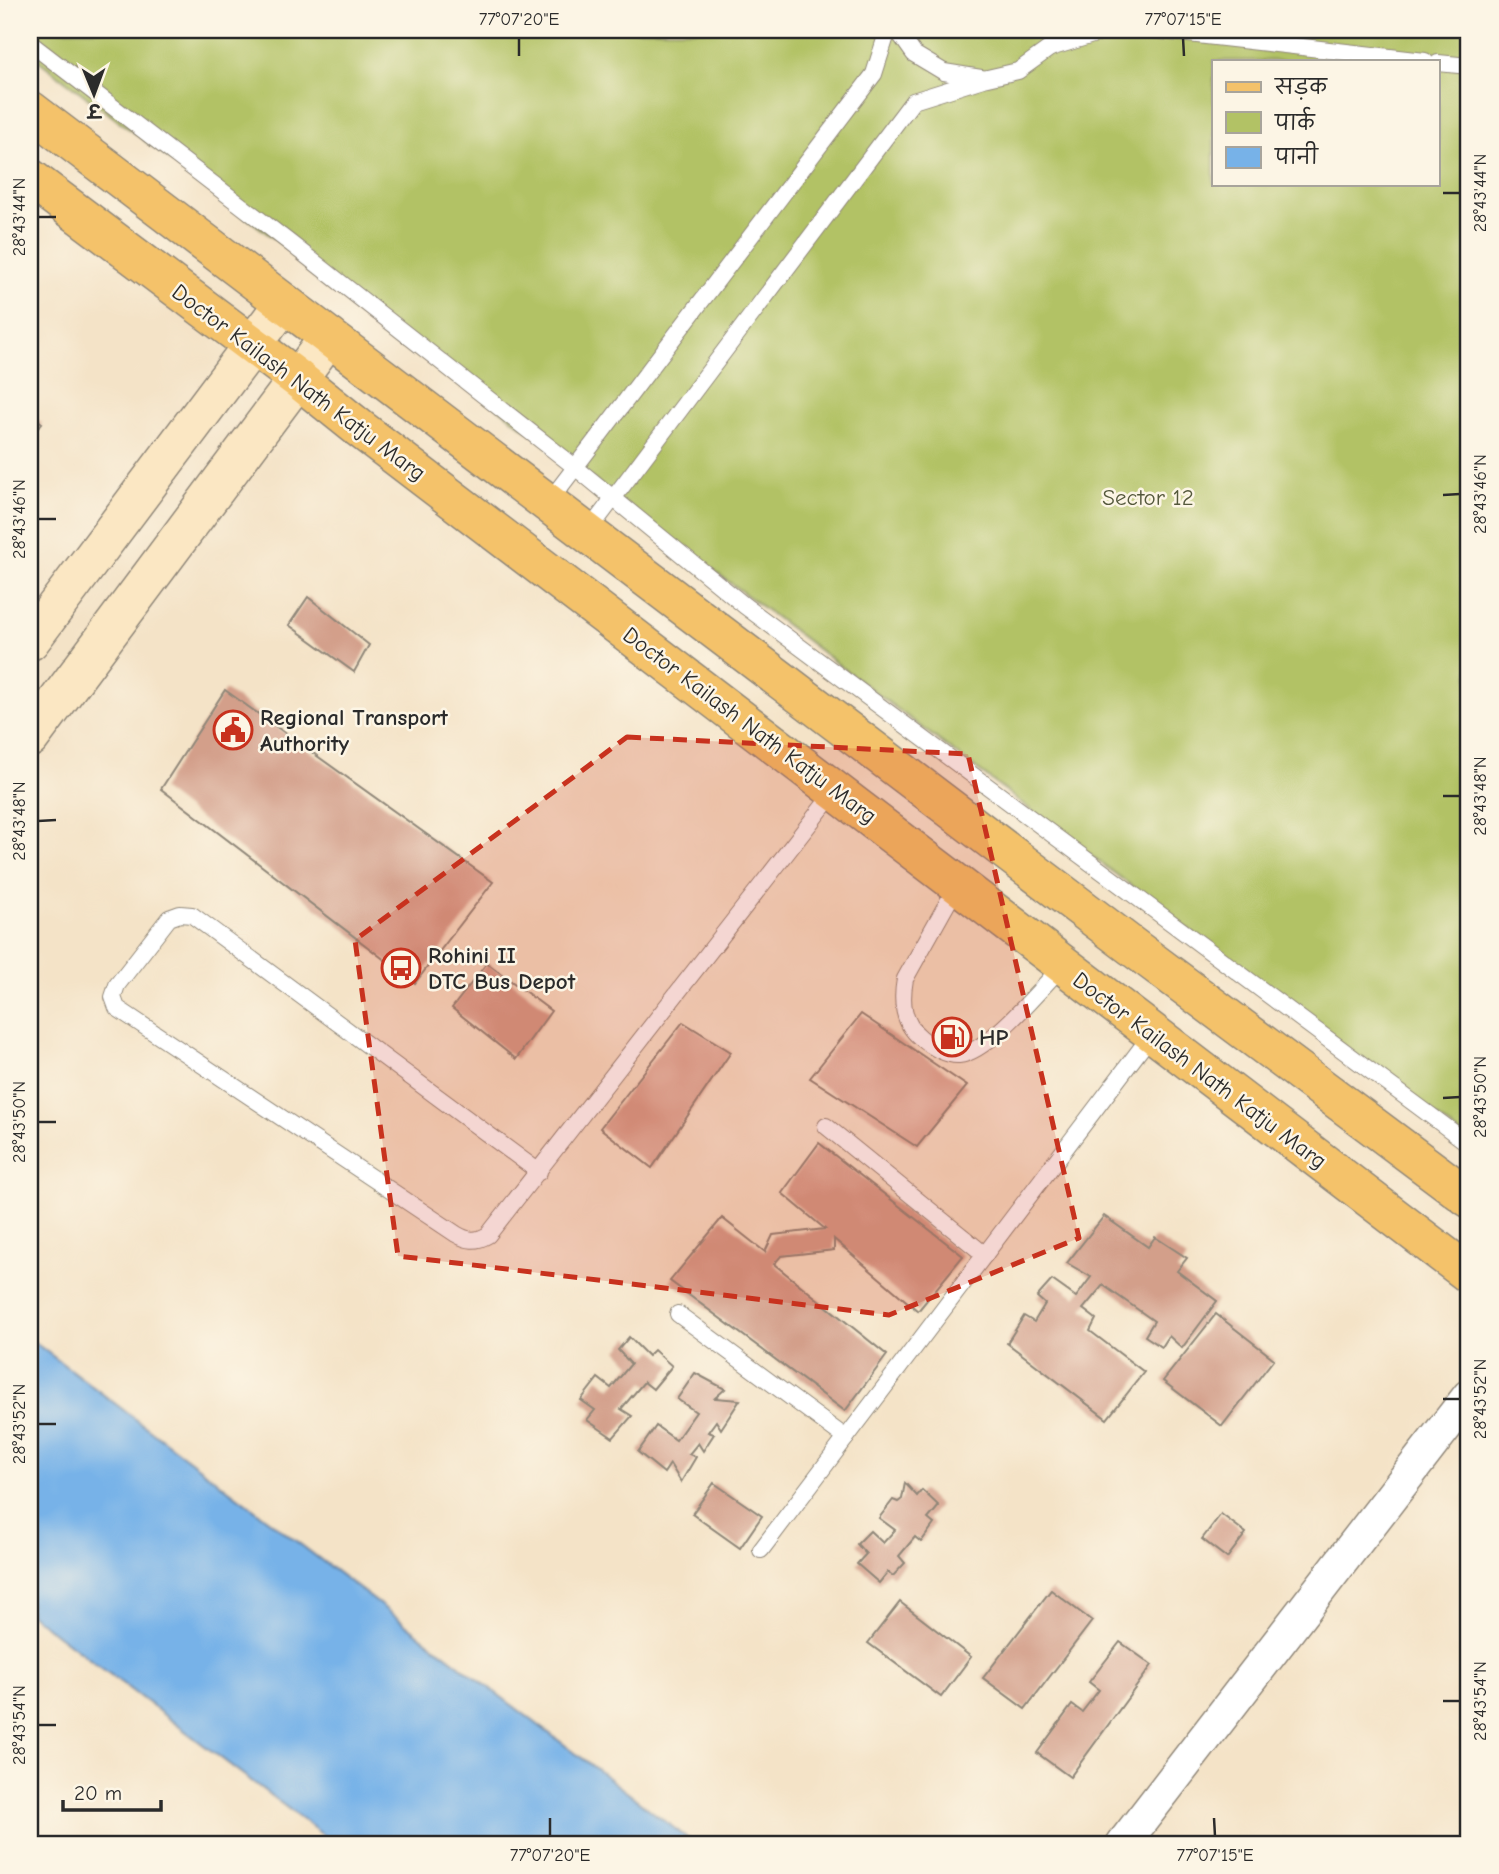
<svg xmlns="http://www.w3.org/2000/svg" width="1499" height="1874" font-family="'Comic Neue','Playpen Sans Deva',sans-serif">
	<style>
		.green { fill: #b2c265; stroke: #6e7648; stroke-width: 2; fill-rule: evenodd }
		.water { fill: #77b2e8; stroke: #516e8a; stroke-width: 2 }
		.building { fill: #d39f8a }
		.lines { fill: none; stroke-linecap: round; stroke-linejoin: round }
		.lane-casing { stroke: #908779; stroke-width: 18 }
		.street-casing { stroke: #908779; stroke-width: 36 }
		.secondary-casing { stroke: #908779; stroke-width: 41 }
		.primary-casing { stroke: #908779; stroke-width: 41 }
		.lane { stroke: #fff; stroke-width: 16 }
		.street { stroke: #fff; stroke-width: 33 }
		.secondary { stroke: #fbe7c3; stroke-width: 38 }
		.primary { stroke: #f4c26a; stroke-width: 38 }
		.marked { fill: #c8321e; fill-opacity: 0.2; stroke: #c8321e; stroke-width: 5; stroke-dasharray: 14 9; stroke-linejoin: round }
		.ticks { fill: none; stroke: #2b2b2b; stroke-width: 2.5 }
		.labels { text-anchor: middle; stroke-width: 5; stroke-linejoin: round; paint-order: stroke }
		.street-label { font-size: 23px; fill: #2b2b2b; stroke: #fcf5e5 }
		.park-label { font-size: 23px; fill: #54583c; stroke: #fcf5e5 }
		.poi-label { font-size: 23px; font-weight: bold; fill: #2b2b2b; stroke: #fcf5e5; text-anchor: start }
		.neatline { fill: none; stroke: #2b2b2b; stroke-width: 2.5 }
		.ticks-label { font-size: 18px; text-anchor: middle; fill: #2b2b2b }
	</style>
	<rect width="100%" height="100%" fill="#fcf5e5"/>
	<filter id="ink" filterUnits="userSpaceOnUse"><feTurbulence type="fractalNoise" baseFrequency=".0143" numOctaves="2"/><feDisplacementMap in="SourceGraphic" scale="14" xChannelSelector="R" yChannelSelector="G"/><feConvolveMatrix kernelMatrix="1 2 1 2 8 2 1 2 1" color-interpolation-filters="sRGB"/></filter>
	<filter id="wash" filterUnits="userSpaceOnUse"><feTurbulence type="fractalNoise" baseFrequency=".00686" numOctaves="4" result="noise"/><feDisplacementMap in="SourceGraphic" scale="28" xChannelSelector="R" yChannelSelector="G"/><feGaussianBlur stdDeviation="1.57" result="paint"/><feColorMatrix in="noise" values="0 0 0 0 0 0 0 0 0 0 0 0 0 0 0 0 0 1.4 0 .05"/><feComposite in="paint" operator="in"/></filter>
	<g filter="url(#wash)">
		<rect width="100%" height="100%" fill="#f4e3c7"/>
		<path class="green" d="M30,30H1469V1141L30,54ZM1214,61H1438V184H1214Z"/>
		<path class="water" d="M30,1339L695,1844H335L30,1614Z"/>
		<g id="blocks">
			<g class="building">
				<path d="M30,414L42,423L30,438Z"/>
				<path d="M308,597L369,645L354,672L289,625Z"/>
				<path d="M225,690L493,882L415,983L161,789Z"/>
				<path d="M487,963L551,1011L516,1059L452,1008Z"/>
				<path d="M861,1014L967,1086L917,1147L810,1078Z"/>
				<path d="M683,1022L731,1052L652,1168L600,1128Z"/>
				<path d="M819,1143L963,1256L918,1311L834,1239V1250L781,1256L774,1264L887,1355L845,1411L670,1281L722,1218L765,1252L773,1235L825,1229L782,1193Z"/>
				<path d="M1104,1216L1148,1247L1155,1237L1187,1258L1177,1271L1217,1301L1182,1348L1169,1336L1162,1347L1145,1336L1154,1321L1103,1285L1083,1309L1096,1319L1090,1331L1144,1372L1107,1419L1007,1343L1024,1316L1034,1322L1045,1304L1037,1297L1052,1280L1076,1297L1091,1277L1067,1263Z"/>
				<path d="M1216,1314L1274,1359L1222,1426L1163,1381Z"/>
				<path d="M629,1337L648,1356L654,1350L672,1366L653,1389L644,1382L621,1409L632,1416L613,1438L587,1420L595,1410L581,1400L598,1378L611,1388L631,1364L618,1350Z"/>
				<path d="M695,1373L725,1389L715,1398L740,1400L721,1429L716,1421L708,1432L714,1434L703,1451L698,1443L689,1454L696,1457L681,1482L670,1464L664,1473L638,1452L656,1426L676,1440L696,1412L677,1399Z"/>
				<path d="M714,1483L762,1516L740,1548L692,1514Z"/>
				<path d="M905,1483L917,1496L922,1490L939,1506L928,1519L934,1524L921,1542L915,1537L899,1556L905,1563L893,1576L888,1572L879,1583L857,1564L866,1554L857,1544L870,1531L883,1543L895,1530L879,1518L893,1500L898,1502L902,1499Z"/>
				<path d="M1221,1514L1246,1533L1227,1558L1202,1539Z"/>
				<path d="M1051,1590L1092,1621L1025,1709L983,1678Z"/>
				<path d="M900,1602L971,1657L941,1697L868,1643Z"/>
				<path d="M1120,1642L1152,1665L1070,1777L1037,1753L1072,1705L1082,1712L1099,1690L1089,1682Z"/>
			</g>
		</g>
	</g>
	<g filter="url(#ink)">
		<use href="#blocks" fill-opacity="0" stroke="#908779" stroke-width="2"/>
		<g class="lines">
			<defs>
				<g id="lane">
					<path d="M897,30L914,54L944,72L981,78"/>
					<path d="M1153,30L1425,61"/>
					<path d="M30,43L290,243L575,467L745,606L1469,1144"/>
					<path d="M1050,48L1109,30"/>
					<path d="M1438,63L1469,66"/>
					<path d="M548,503L874,74L888,30"/>
					<path d="M587,533L913,101L983,79L1018,71L1050,48L1062,30"/>
					<path d="M958,884L905,979C901,1001 902,1023 921,1038C931,1046 945,1056 959,1055C988,1053 1042,987 1063,965"/>
					<path d="M826,1126L985,1255"/>
					<path d="M539,1172L192,915L180,914L169,918L117,985L113,997L117,1008L456,1234C468,1241 476,1242 488,1235L835,791"/>
					<path d="M678,1314L846,1438"/>
					<path d="M761,1550L1152,1034"/>
				</g>
				<path id="street" d="M1123,1844L1469,1396"/>
				<g id="secondary">
					<path d="M30,641L284,303"/>
					<path d="M30,738L329,337"/>
				</g>
				<g id="primary">
					<path d="M30,110L1130,945L1469,1198"/>
					<path d="M30,178L298,379L359,428L1469,1274"/>
				</g>
			</defs>
			<use href="#lane" class="lane-casing"/>
			<use href="#street" class="street-casing"/>
			<use href="#secondary" class="secondary-casing"/>
			<use href="#primary" class="primary-casing"/>
			<use href="#lane" class="lane"/>
			<use href="#street" class="street"/>
			<use href="#secondary" class="secondary"/>
			<use href="#primary" class="primary"/>
		</g>
	</g>
	<path class="marked" d="M627,737L968,754L1079,1238L889,1315L398,1256L355,940Z"/>
	<path class="ticks" d="M519,38V56M1183,38L1184,56M1443,193H1460M38,217H56M1443,495L1460,494M38,519H56M1443,796H1460M38,821L56,820M1443,1098L1460,1097M38,1122H56M1443,1399H1460M38,1424H56M1443,1701H1460M38,1725H56M550,1818V1836M1214,1818L1215,1836"/>
	<defs>
		<symbol id="civic-ring" viewBox="-11 -11 22 22"><circle r="9.5" fill="#fcf5e5" stroke="#c8321e" stroke-width="1.5"/><path d="M-.6-6.5H3V-4.5H.6V-3L4-1V1h2V6H-6V1h2V-1L-.6-3ZM-1.2 2.5V6h2.4V2.5Z" fill="#c8321e"/></symbol>
		<symbol id="bus-ring" viewBox="-11 -11 22 22"><circle r="9.5" fill="#fcf5e5" stroke="#c8321e" stroke-width="1.5"/><path d="M-5-6H5V4H4V6H2V4H-2V6H-4V4H-5ZM-3.5-4V0h7V-4ZM-3.5 1.2v1.5H-2V1.2ZM2 1.2v1.5H3.5V1.2Z" fill="#c8321e"/></symbol>
		<symbol id="fuel-ring" viewBox="-11 -11 22 22"><circle r="9.5" fill="#fcf5e5" stroke="#c8321e" stroke-width="1.5"/><path d="M-5.5-6h7V0h2V4h1.3V-2.5L3-4.5l.8-.8L6-3V5H2.5V1h-1V6h-7ZM-4.2-4.7v3.2H.2V-4.7Z" fill="#c8321e"/></symbol>
	</defs>
	<g fill-rule="evenodd">
		<use href="#civic-ring" x="211" y="708" width="44" height="44"/>
		<use href="#bus-ring" x="379" y="946" width="44" height="44"/>
		<use href="#fuel-ring" x="930" y="1015" width="44" height="44"/>
	</g>
	<g class="labels">
		<g class="street-label">
			<text transform="translate(299 382) rotate(37)" y="8">Doctor Kailash Nath Katju Marg</text>
			<text transform="translate(750 725) rotate(37)" y="8">Doctor Kailash Nath Katju Marg</text>
			<text transform="translate(1200 1070) rotate(37)" y="8">Doctor Kailash Nath Katju Marg</text>
		</g>
		<g class="park-label">
			<text x="1148" y="505">Sector 12</text>
		</g>
		<g class="poi-label">
			<text x="260" y="725">Regional Transport<tspan x="260" dy="26">Authority</tspan></text>
			<text x="428" y="963">Rohini II<tspan x="428" dy="26">DTC Bus Depot</tspan></text>
			<text x="979" y="1045">HP</text>
		</g>
	</g>
	<rect width="1499" height="1874" fill="none" stroke="#fcf5e5" stroke-width="77"/>
	<rect x="1212" y="60" width="228" height="126" fill="#fcf5e5" stroke="#a8a49b" stroke-width="2"/>
	<rect x="1226" y="82" width="35" height="10" fill="#f4c26a" stroke="#a8a49b" stroke-width="2"/>
	<text x="1275" y="94" font-size="21" fill="#2b2b2b">सड़क</text>
	<rect x="1226" y="112" width="35" height="21" fill="#b2c265" stroke="#a8a49b" stroke-width="2"/>
	<text x="1275" y="130" font-size="21" fill="#2b2b2b">पार्क</text>
	<rect x="1226" y="147" width="35" height="21" fill="#77b2e8" stroke="#a8a49b" stroke-width="2"/>
	<text x="1275" y="164" font-size="21" fill="#2b2b2b">पानी</text>
	<g transform="translate(94 94) rotate(179)" stroke="#fcf5e5" stroke-width="5" paint-order="stroke">
	<path d="M0-5L12 26L0 18L-12 26Z" fill="#2b2b2b"/>
	<text y="-10" font-size="19" font-weight="bold" text-anchor="middle" fill="#2b2b2b">उ</text>
	</g>
	<path d="M63 1800v10h98v-10" fill="none" stroke="#2b2b2b" stroke-width="3.5"/>
	<text x="74" y="1800" font-size="21" fill="#2b2b2b" stroke="#fcf5e5" stroke-width="5" paint-order="stroke">20 m</text>
	<rect x="38" y="38" width="1422" height="1798" class="neatline"/>
	<g class="ticks-label">
		<text x="519" y="25">77°07'20"E</text>
		<text x="1183" y="25">77°07'15"E</text>
		<text transform="translate(1480 193) rotate(-90)" y="6">28°43'44"N</text>
		<text transform="translate(19 217) rotate(-90)" y="6">28°43'44"N</text>
		<text transform="translate(1480 494) rotate(-90)" y="6">28°43'46"N</text>
		<text transform="translate(19 519) rotate(-90)" y="6">28°43'46"N</text>
		<text transform="translate(1480 796) rotate(-90)" y="6">28°43'48"N</text>
		<text transform="translate(19 821) rotate(-90)" y="6">28°43'48"N</text>
		<text transform="translate(1480 1097) rotate(-90)" y="6">28°43'50"N</text>
		<text transform="translate(19 1122) rotate(-90)" y="6">28°43'50"N</text>
		<text transform="translate(1480 1399) rotate(-90)" y="6">28°43'52"N</text>
		<text transform="translate(19 1424) rotate(-90)" y="6">28°43'52"N</text>
		<text transform="translate(1480 1701) rotate(-90)" y="6">28°43'54"N</text>
		<text transform="translate(19 1725) rotate(-90)" y="6">28°43'54"N</text>
		<text x="550" y="1861">77°07'20"E</text>
		<text x="1215" y="1861">77°07'15"E</text>
	</g>
</svg>
